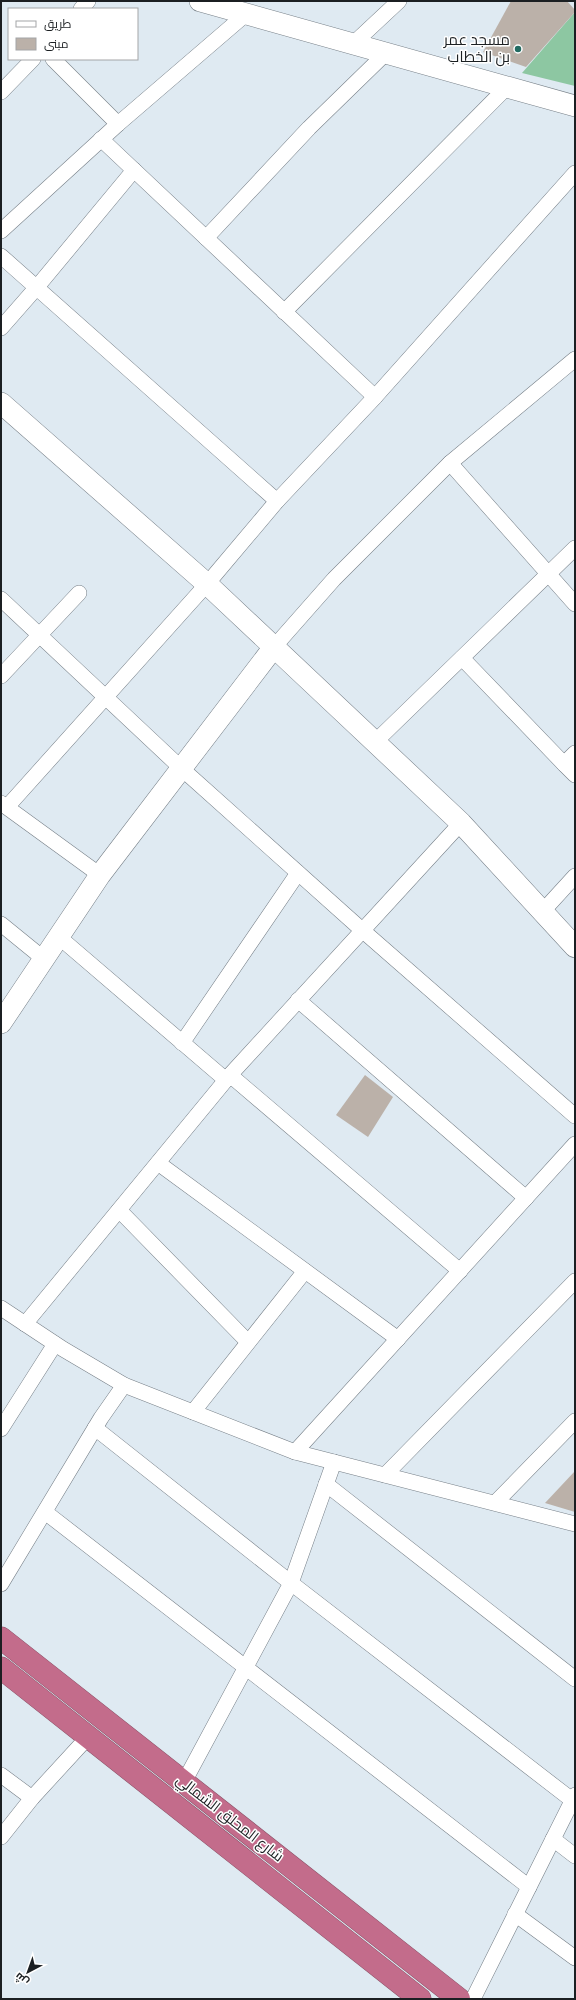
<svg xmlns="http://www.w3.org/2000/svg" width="576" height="2000" font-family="'PT Sans Narrow',Cairo,sans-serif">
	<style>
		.green { fill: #8dc7a2 }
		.building { fill: #bbb1a9 }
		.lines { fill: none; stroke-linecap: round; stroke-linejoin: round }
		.street-casing { stroke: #767f87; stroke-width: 16 }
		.secondary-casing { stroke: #767f87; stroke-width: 22 }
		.highway-casing { stroke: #885166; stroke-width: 23 }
		.street { stroke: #fff; stroke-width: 15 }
		.secondary { stroke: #fff; stroke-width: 21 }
		.highway { stroke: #c36c8b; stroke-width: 22 }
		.poi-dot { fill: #226b62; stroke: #fff; stroke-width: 1.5 }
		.labels { text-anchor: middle; stroke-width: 3; stroke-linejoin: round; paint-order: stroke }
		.poi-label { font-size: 15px; fill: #1b1f22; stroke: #fff; text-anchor: end }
		.street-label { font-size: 15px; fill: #1b1f22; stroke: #fff }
	</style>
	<rect width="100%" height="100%" fill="#dfeaf2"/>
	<path class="green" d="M575,12V86L522,73Z"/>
	<g class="building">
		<path d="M511,1H567L575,10V12L526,67L483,52Z"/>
		<path d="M365,1075L393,1097L368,1137L336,1115Z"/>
		<path d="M575,1471V1512L545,1503Z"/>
	</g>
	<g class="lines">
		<defs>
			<g id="street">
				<path d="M81,9L88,1"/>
				<path d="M353,44L399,1"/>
				<path d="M53,59L118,124"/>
				<path d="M1,92L33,59"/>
				<path d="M101,139L375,397"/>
				<path d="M1,231L118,124L246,14"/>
				<path d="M206,238L309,128L386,53"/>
				<path d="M1,256L277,501"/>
				<path d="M284,312L507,87"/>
				<path d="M1,328L37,287L134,170"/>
				<path d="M450,463L575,604"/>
				<path d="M1,599L181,768L362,930L575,1116"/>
				<path d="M274,647L334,579L450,463L575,359"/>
				<path d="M462,658L564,764"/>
				<path d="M1,676L79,593"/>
				<path d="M375,742L575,548"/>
				<path d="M575,753L564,764L575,775"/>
				<path d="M1,803L100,875"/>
				<path d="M7,807L207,584L277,501L375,397L575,173"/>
				<path d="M543,911L575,876"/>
				<path d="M1,924L44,959"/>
				<path d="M59,937L226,1080"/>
				<path d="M298,1000L526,1198"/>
				<path d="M182,1043L298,873"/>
				<path d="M230,1075L460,1271"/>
				<path d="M158,1163L398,1339"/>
				<path d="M119,1210L248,1342"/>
				<path d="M1,1308L63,1349L124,1385L295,1452L575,1524"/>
				<path d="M25,1324L230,1075L461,823"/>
				<path d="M193,1412L305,1271"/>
				<path d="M95,1428L291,1583L184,1782"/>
				<path d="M1,1429L55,1344"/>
				<path d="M295,1452L575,1144"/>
				<path d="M334,1462L291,1583L572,1800"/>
				<path d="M385,1475L575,1281"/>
				<path d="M326,1484L575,1679"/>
				<path d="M495,1503L575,1421"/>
				<path d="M45,1512L529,1887"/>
				<path d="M1,1584L101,1418L124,1385"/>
				<path d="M1,1775L32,1798"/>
				<path d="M1,1837L32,1798L88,1737"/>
				<path d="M553,1839L575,1856"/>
				<path d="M515,1914L575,1958"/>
				<path d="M473,1999L575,1795"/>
			</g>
			<g id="secondary">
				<path d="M200,1L575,106"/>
				<path d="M1,403L207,584L461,823L575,947"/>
				<path d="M1,1023L100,875L274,647"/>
			</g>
			<g id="highway">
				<path d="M1,1638L459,1999"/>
				<path d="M1,1668L420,1999"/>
			</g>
		</defs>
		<use href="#street" class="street-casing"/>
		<use href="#secondary" class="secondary-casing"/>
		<use href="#highway" class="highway-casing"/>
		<use href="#street" class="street"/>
		<use href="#secondary" class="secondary"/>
		<use href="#highway" class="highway"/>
	</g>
	<circle class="poi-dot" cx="518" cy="49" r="4"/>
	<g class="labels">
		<g class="poi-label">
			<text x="510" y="45">مسجد عمر<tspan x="510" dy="17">بن الخطاب</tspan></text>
		</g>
		<g class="street-label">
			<text transform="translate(230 1818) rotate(38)" y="5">شارع المحلق الشمالي</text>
		</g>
	</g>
	<rect width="576" height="2000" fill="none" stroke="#1b1f22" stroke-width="4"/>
	<rect x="8" y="8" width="130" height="52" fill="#ffffff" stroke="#a4a5a7"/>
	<rect x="16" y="21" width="20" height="6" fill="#ffffff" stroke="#a4a5a7"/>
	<text x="44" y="28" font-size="12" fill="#1b1f22">طريق</text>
	<rect x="16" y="38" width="20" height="12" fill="#bbb1a9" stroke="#a4a5a7"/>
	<text x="44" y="48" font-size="12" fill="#1b1f22">مبنى</text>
	<g transform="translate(28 1972) rotate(221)" stroke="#ffffff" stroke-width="3" paint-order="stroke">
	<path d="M0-3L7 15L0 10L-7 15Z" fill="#1b1f22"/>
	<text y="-6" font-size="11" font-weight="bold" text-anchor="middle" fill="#1b1f22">ش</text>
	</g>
</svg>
